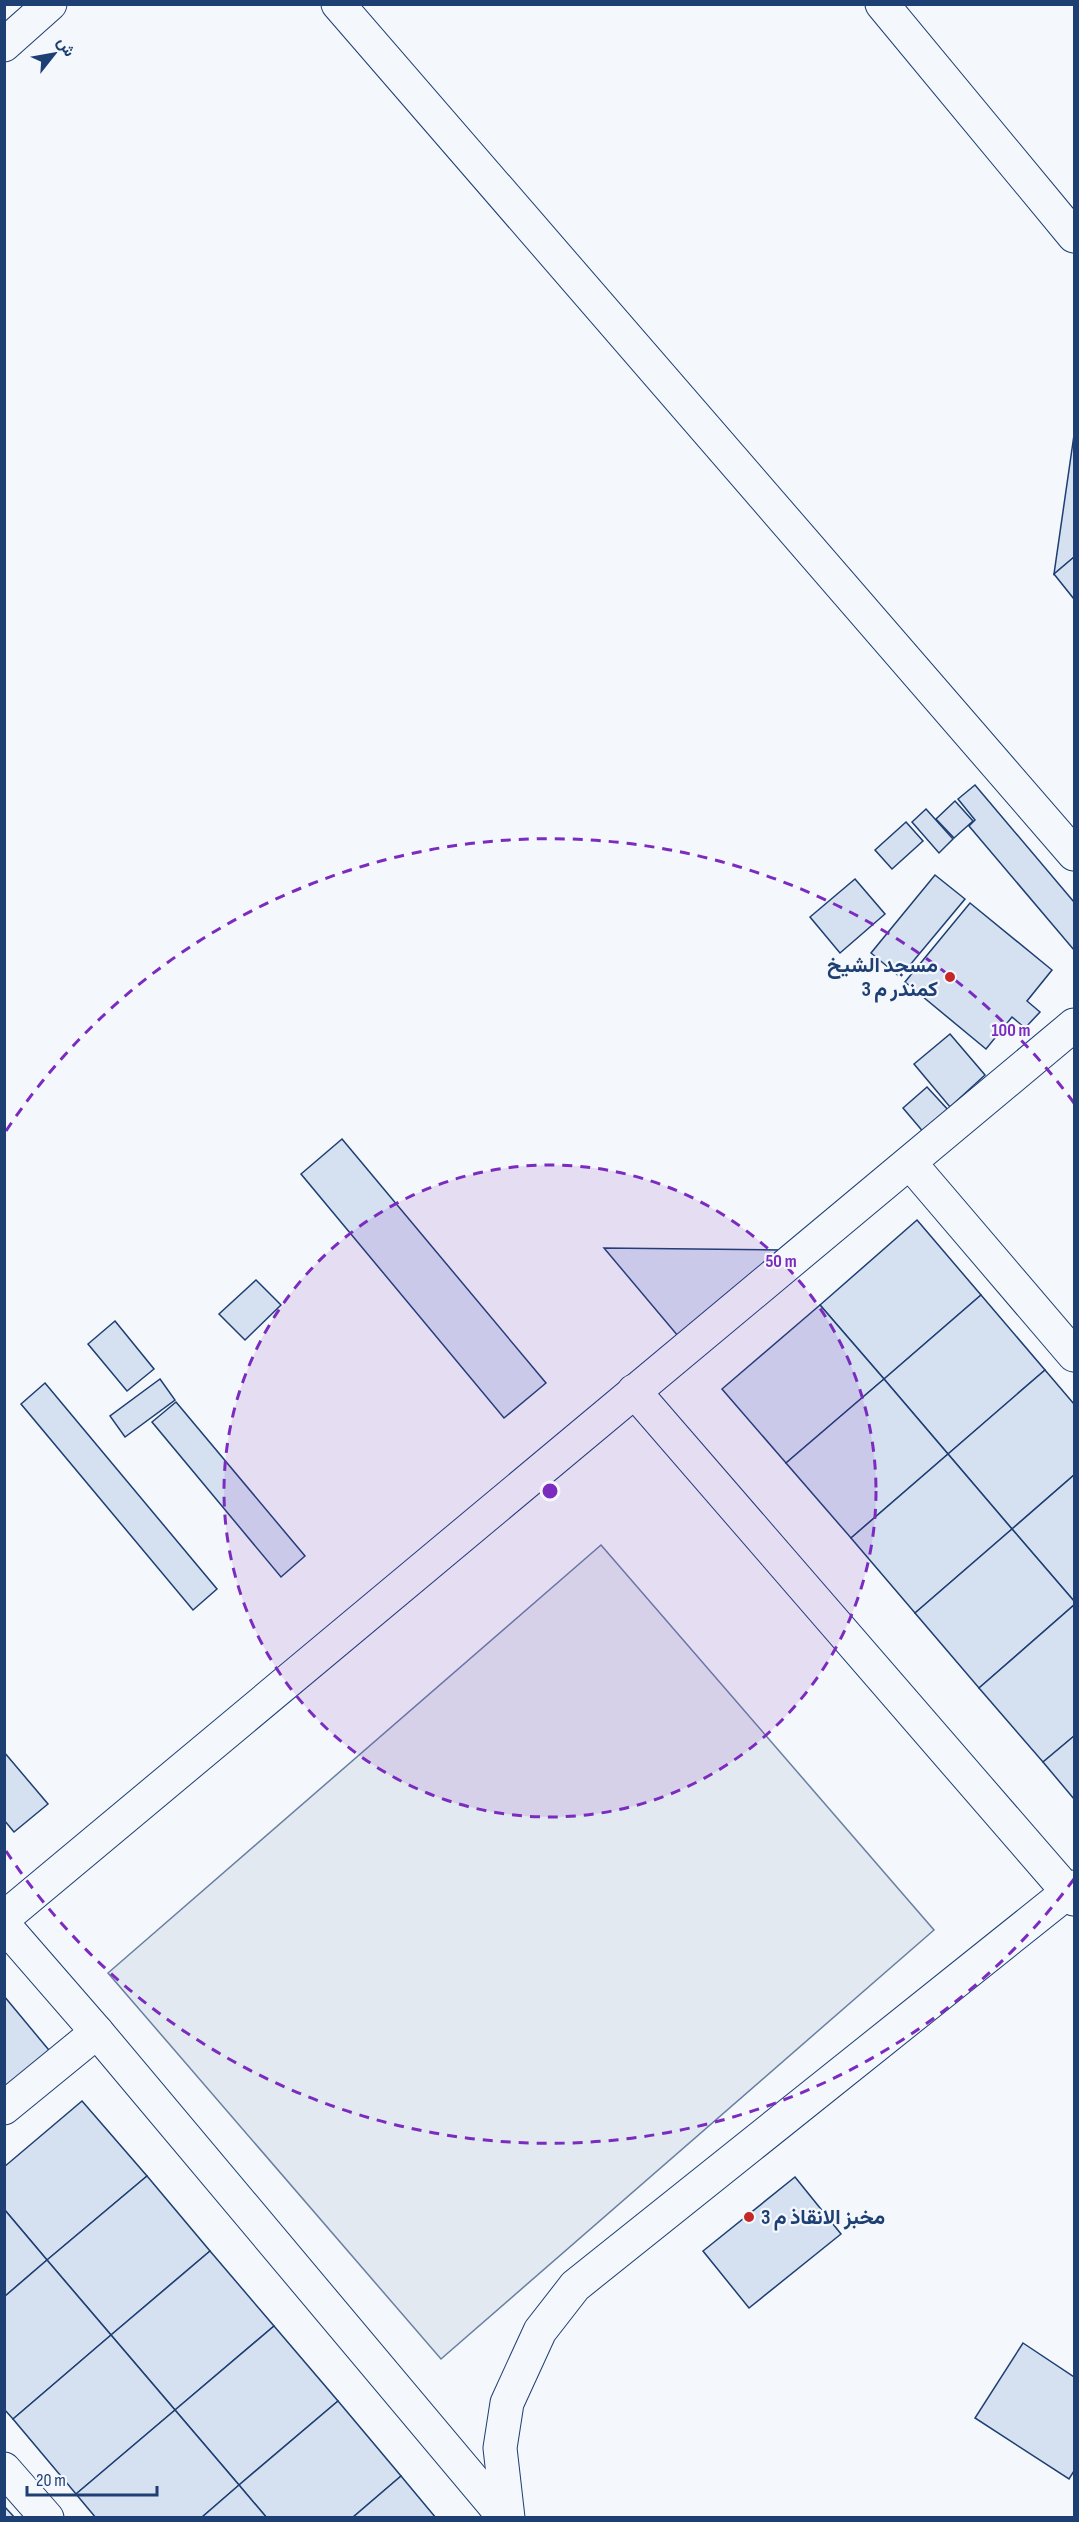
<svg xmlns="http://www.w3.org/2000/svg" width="1079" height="2522" font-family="'Sofia Sans Condensed',Vazirmatn,sans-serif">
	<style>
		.green { fill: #e3e9f0; stroke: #687fa3; stroke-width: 1.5 }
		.building { fill: #d5e0f0; stroke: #1d3f73; stroke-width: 1.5 }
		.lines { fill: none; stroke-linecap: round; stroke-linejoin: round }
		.street-casing { stroke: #1d3f73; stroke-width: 35 }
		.secondary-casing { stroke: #1d3f73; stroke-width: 35 }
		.street { stroke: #f4f7fb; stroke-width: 33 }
		.secondary { stroke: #f4f7fb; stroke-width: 33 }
		.ring { fill: none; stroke: #7b2cbf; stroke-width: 3; stroke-dasharray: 10 8 }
		.poi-dot { fill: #c62828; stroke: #f4f7fb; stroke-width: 2 }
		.labels { text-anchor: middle; stroke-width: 4.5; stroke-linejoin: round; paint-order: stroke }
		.poi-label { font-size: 21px; font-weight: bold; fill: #1d3f73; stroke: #f4f7fb; text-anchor: end }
		.centre { fill: #7b2cbf; stroke: #f4f7fb; stroke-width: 3 }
		.ring-label { font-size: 18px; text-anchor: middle; font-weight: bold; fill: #7b2cbf; stroke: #f4f7fb; stroke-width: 4.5; stroke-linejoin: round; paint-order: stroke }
	</style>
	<rect width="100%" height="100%" fill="#f4f7fb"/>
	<path class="green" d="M601,1545L934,1930L441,2359L108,1973Z"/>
	<g class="building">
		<path d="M1074,435V557L1054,574Z"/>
		<path d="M1074,557V599L1054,574Z"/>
		<path d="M975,785L1074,902V950L969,826L975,820L958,799Z"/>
		<path d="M955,801L973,821L954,838L936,819Z"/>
		<path d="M926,809L953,839L939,853L912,822Z"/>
		<path d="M906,822L923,841L892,869L875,850Z"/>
		<path d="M935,875L965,899L900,977L871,953Z"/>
		<path d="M855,879L885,914L840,953L810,917Z"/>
		<path d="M970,903L1052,970L1027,1001L1040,1012L1025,1028L1012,1017L986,1049L905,982Z"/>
		<path d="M950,1034L985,1075L950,1107L914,1064Z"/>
		<path d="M927,1087L950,1112L925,1134L903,1108Z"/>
		<path d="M342,1139L546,1383L504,1418L301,1174Z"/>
		<path d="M917,1220L981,1295L884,1379L820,1305Z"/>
		<path d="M604,1248L779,1250L678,1336Z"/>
		<path d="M256,1280L281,1305L245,1340L219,1314Z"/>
		<path d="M981,1295L1045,1370L948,1454L884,1379Z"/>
		<path d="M820,1305L884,1379L786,1463L722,1389Z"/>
		<path d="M115,1321L154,1369L127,1391L88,1344Z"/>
		<path d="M1045,1370L1074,1404V1475L1012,1529L948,1454Z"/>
		<path d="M160,1379L175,1400L125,1437L110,1416Z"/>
		<path d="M884,1379L948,1454L851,1538L786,1463Z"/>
		<path d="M45,1383L217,1589L193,1610L21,1404Z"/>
		<path d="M176,1402L305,1556L281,1577L152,1422Z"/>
		<path d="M948,1454L1012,1529L915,1613L851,1538Z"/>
		<path d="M1074,1475V1601L1012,1529Z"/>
		<path d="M1012,1529L1074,1601V1605L979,1688L915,1613Z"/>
		<path d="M1074,1605V1736L1043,1762L979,1688Z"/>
		<path d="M1074,1736V1799L1043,1762Z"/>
		<path d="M4,1752L48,1804L14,1832L4,1820Z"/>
		<path d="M4,1996L53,2055L4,2096Z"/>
		<path d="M82,2101L147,2176L47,2260L4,2209V2167Z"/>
		<path d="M147,2176L210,2251L111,2335L47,2260Z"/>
		<path d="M795,2177L841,2234L749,2308L703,2251Z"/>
		<path d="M4,2209L47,2260L4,2297Z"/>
		<path d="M210,2251L274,2326L175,2410L111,2335Z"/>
		<path d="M47,2260L111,2335L13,2419L4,2409V2297Z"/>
		<path d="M274,2326L338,2401L239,2485L175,2410Z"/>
		<path d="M111,2335L175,2410L76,2494L13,2419Z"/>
		<path d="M1023,2343L1074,2377V2471L1069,2479L975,2418Z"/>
		<path d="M338,2401L401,2476L352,2518H267L239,2485Z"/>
		<path d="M175,2410L239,2485L201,2518H96L76,2494Z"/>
		<path d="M401,2476L436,2518H352Z"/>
		<path d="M239,2485L267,2518H201Z"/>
		<path d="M4,2506L15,2518H4Z"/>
	</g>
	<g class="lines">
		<defs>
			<g id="street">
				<path d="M338,4L1074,854"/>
				<path d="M910,1163L1074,1355"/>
				<path d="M634,1391L1074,1899"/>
				<path d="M4,1918L1074,1025"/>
				<path d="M4,1925L97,2032L505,2518"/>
				<path d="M4,2108L97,2032"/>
				<path d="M4,2469L47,2518"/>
				<path d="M508,2518L500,2448L507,2403L540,2331L575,2286L1074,1887"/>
			</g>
			<g id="secondary">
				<path d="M882,4L1074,236"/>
				<path d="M4,45L50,4"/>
			</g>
		</defs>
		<use href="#street" class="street-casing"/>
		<use href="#secondary" class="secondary-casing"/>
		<use href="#street" class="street"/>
		<use href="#secondary" class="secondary"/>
	</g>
	<circle cx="550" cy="1491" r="326" fill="#7b2cbf" fill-opacity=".12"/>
	<g class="ring">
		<circle cx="550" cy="1491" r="326"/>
		<path d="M1074 1879A652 652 0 0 1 6 1851M6 1131A652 652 0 0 1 1074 1103"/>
	</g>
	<g class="poi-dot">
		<circle cx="950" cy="977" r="6"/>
		<circle cx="749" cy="2217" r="6"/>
	</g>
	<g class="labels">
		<g class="poi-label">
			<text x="938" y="972">مسجد الشيخ<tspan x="938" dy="24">كمندر م 3</tspan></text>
			<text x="761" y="2224" text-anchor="start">مخبز الانقاذ م 3</text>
		</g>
	</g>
	<circle cx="550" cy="1491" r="9" class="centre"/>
	<g class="ring-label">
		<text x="1011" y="1036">100 m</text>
		<text x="781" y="1267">50 m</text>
	</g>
	<rect width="1079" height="2522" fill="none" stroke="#1d3f73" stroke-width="12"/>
	<g transform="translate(54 54) rotate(59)" stroke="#f4f7fb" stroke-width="4.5" paint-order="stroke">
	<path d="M0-4.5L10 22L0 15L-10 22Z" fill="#1d3f73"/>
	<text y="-9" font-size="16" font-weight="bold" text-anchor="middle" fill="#1d3f73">ش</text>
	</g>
	<path d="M27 2486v9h130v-9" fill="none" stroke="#1d3f73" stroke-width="3"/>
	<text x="36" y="2486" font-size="18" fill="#1d3f73" stroke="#f4f7fb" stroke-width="4.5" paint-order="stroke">20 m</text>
</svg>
